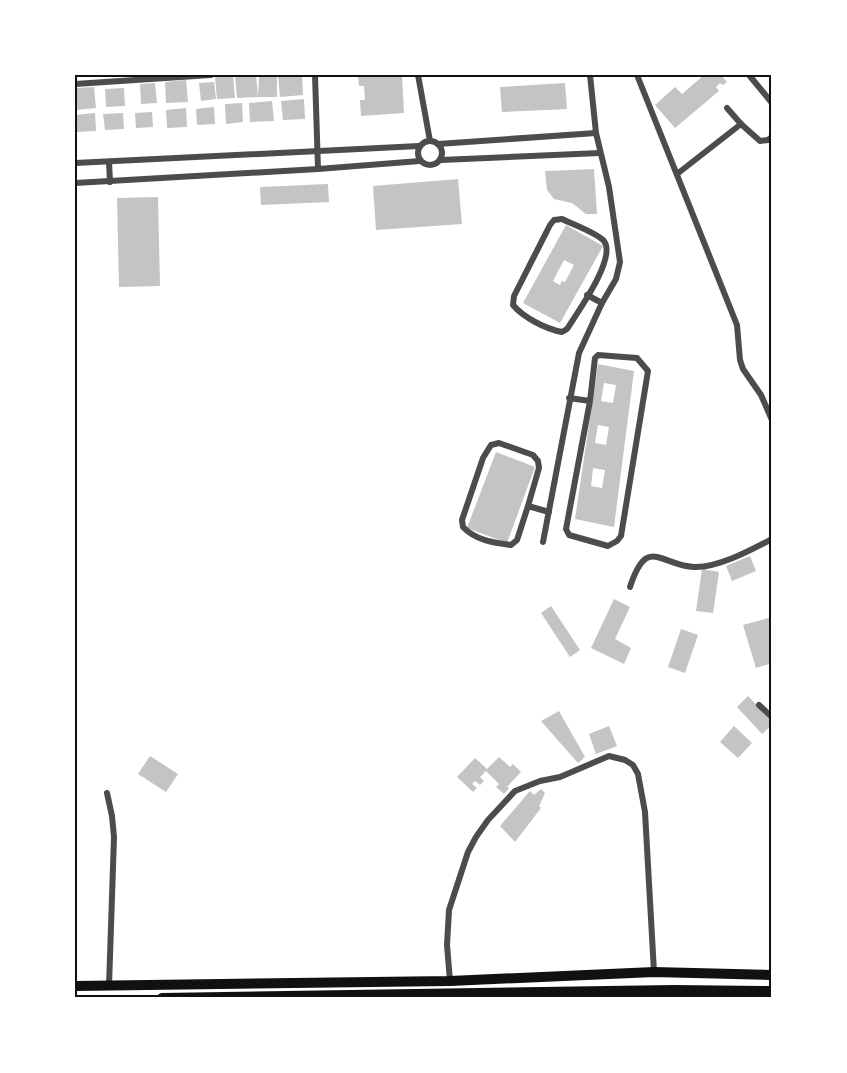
<svg xmlns="http://www.w3.org/2000/svg" width="847" height="1073" font-family="Karla,sans-serif">
	<style>
		.building { fill: #c4c4c4; fill-rule: evenodd }
		.lines { fill: none; stroke-linecap: round; stroke-linejoin: round }
		.minor { stroke: #4c4c4c; stroke-width: 6 }
		.primary { stroke: #111; stroke-width: 10 }
		.neatline { fill: none; stroke: #111; stroke-width: 2 }
	</style>
	<rect width="100%" height="100%" fill="#fff"/>
	<g class="building">
		<path d="M249,75H256L258,97L237,98L235,76Z"/>
		<path d="M259,75H277V97H258Z"/>
		<path d="M302,75L303,95L280,97L278,76Z"/>
		<path d="M363,75H402L404,113L361,116L360,100H365L364,86H359L358,76Z"/>
		<path d="M704,75H721L727,82L723,85L720,83L716,87L719,91L675,128L655,105L675,87L682,94Z"/>
		<path d="M233,76L235,98L217,99L215,77Z"/>
		<path d="M186,80L188,102L166,103L165,82Z"/>
		<path d="M214,82L216,99L201,101L199,83Z"/>
		<path d="M155,83L157,103L141,104L140,84Z"/>
		<path d="M565,83L567,109L502,112L500,87Z"/>
		<path d="M94,87L96,108L75,110V88Z"/>
		<path d="M124,88L125,106L106,107L105,89Z"/>
		<path d="M304,99L305,119L283,120L281,101Z"/>
		<path d="M272,101L274,121L250,122L249,103Z"/>
		<path d="M242,103L243,122L226,124L225,104Z"/>
		<path d="M214,107L215,124L197,125L196,109Z"/>
		<path d="M186,108L187,127L167,128L166,110Z"/>
		<path d="M152,112L153,127L136,128L135,113Z"/>
		<path d="M95,113L96,131L76,132L75,115Z"/>
		<path d="M123,113L124,129L105,130L103,114Z"/>
		<path d="M594,169L597,214H586L572,203L554,199L547,190L545,171Z"/>
		<path d="M458,179L462,224L376,230L373,186Z"/>
		<path d="M328,184L329,202L261,205L260,187Z"/>
		<path d="M158,197L160,286L119,287L117,198Z"/>
		<path d="M566,225L603,246L560,323L523,303ZM564,260L574,265L565,282L562,281L560,285L553,281Z"/>
		<path d="M598,364L634,371L614,527L575,519ZM604,383L616,385L613,403L601,401ZM598,425L609,427L606,445L595,443ZM593,468L605,470L602,488L591,486Z"/>
		<path d="M496,452L535,467L507,543L467,528Z"/>
		<path d="M750,556L756,571L732,581L726,566Z"/>
		<path d="M702,569L719,572L713,613L696,611Z"/>
		<path d="M614,599L630,607L615,639L631,648L624,664L591,648Z"/>
		<path d="M551,606L580,650L570,657L541,613Z"/>
		<path d="M772,617V663L756,668L743,625Z"/>
		<path d="M681,629L698,635L685,673L668,667Z"/>
		<path d="M748,696L772,721V725L762,734L737,707Z"/>
		<path d="M559,711L585,757L578,763L541,721Z"/>
		<path d="M609,726L617,746L596,754L589,734Z"/>
		<path d="M734,726L752,743L738,758L720,742Z"/>
		<path d="M150,756L178,774L166,792L138,774Z"/>
		<path d="M499,757L510,767L513,764L521,772L507,787L509,788L504,794L496,787L499,784L486,771L480,777L484,781L480,785L475,781L472,784L477,788L473,792L457,777L475,758L487,769Z"/>
		<path d="M541,789L545,793L539,806L541,808L515,842L500,826L530,791L534,795Z"/>
	</g>
	<g class="lines">
		<g class="minor">
			<path d="M315,75L318,169"/>
			<path d="M418,75L430,141"/>
			<path d="M637,75L737,325L740,360L743,369L761,395L772,420"/>
			<path d="M749,75L772,103"/>
			<path d="M75,84L211,75"/>
			<path d="M727,108L741,124"/>
			<circle cx="430" cy="153" r="12"/>
			<path d="M438,144L596,133"/>
			<path d="M441,160L600,153"/>
			<path d="M109,162L110,182"/>
			<path d="M75,163L419,146"/>
			<path d="M677,174L741,124L760,141L768,140L772,137"/>
			<path d="M75,183L318,169L420,161"/>
			<path d="M562,219C572,224 597,233 604,241C617,258 577,313 567,329L562,332C546,329 524,318 513,305L514,296L550,225L554,220Z"/>
			<path d="M587,295L602,303"/>
			<path d="M569,398L590,401L595,358L598,355L637,358L648,371L621,536L617,541L608,546L569,535L566,529L590,401"/>
			<path d="M528,506L539,468L538,461L533,455L499,443L491,445L483,458L462,520L463,527C475,540 494,543 511,545L517,540L528,506L549,512"/>
			<path d="M543,542L579,353L602,303L616,279L620,262L609,187L596,133L590,75"/>
			<path d="M630,587C647,535 660,565 694,567C718,568 751,550 772,539"/>
			<path d="M759,705L772,717"/>
			<path d="M107,793L112,816L114,837L109,986"/>
			<path d="M450,981L447,945L449,910L468,852L476,837L488,820L515,791L540,781L560,777L609,756L625,760L633,765L638,774L645,812L654,972"/>
		</g>
		<g class="primary">
			<path d="M75,986L450,981L654,972L772,975"/>
			<path d="M162,998L674,990L772,991"/>
		</g>
	</g>
	<rect width="847" height="1073" fill="none" stroke="#ffffff" stroke-width="153"/>
	<rect x="76" y="76" width="694" height="920" class="neatline"/>
</svg>
